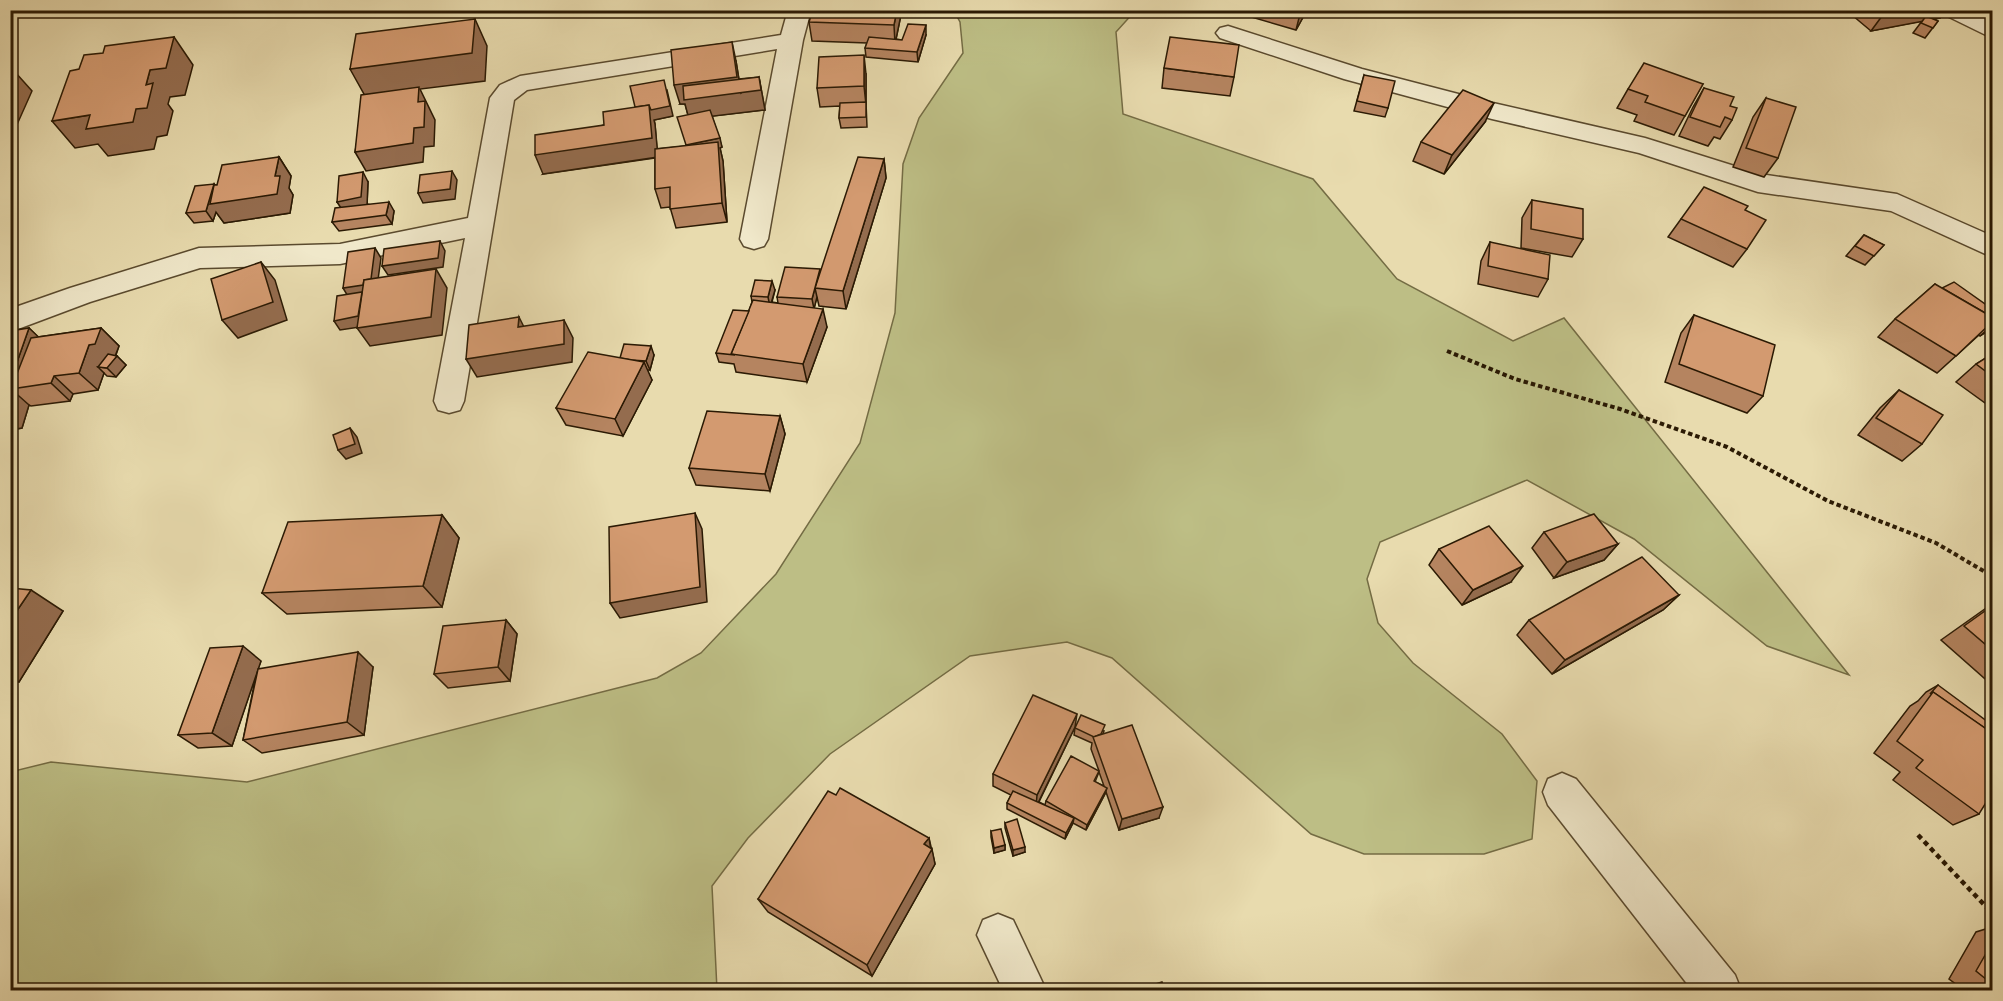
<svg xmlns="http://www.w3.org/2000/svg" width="2003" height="1001" font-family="'Old Standard TT',serif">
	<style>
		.green { fill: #bdbe85; stroke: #746c44; stroke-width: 1.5 }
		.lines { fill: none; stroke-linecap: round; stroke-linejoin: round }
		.minor-casing { stroke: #5a4a2e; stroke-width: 3 }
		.path-far1 { stroke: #2b1a04; stroke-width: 4; stroke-dasharray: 4.5 3; stroke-linecap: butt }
		.path { stroke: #2b1a04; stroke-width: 4.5; stroke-dasharray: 5 4; stroke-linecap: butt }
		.minor { fill: #f0e8ca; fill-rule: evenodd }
		.wall { fill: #b58460; stroke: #2b1a04; stroke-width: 1.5; fill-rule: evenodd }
		.shaded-wall { fill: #946c4e; stroke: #2b1a04; stroke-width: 1.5 }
		.building { fill: #d39a70; stroke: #2b1a04; stroke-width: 1.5 }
	</style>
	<rect width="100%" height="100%" fill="#e8dbae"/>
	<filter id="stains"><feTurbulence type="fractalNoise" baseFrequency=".00333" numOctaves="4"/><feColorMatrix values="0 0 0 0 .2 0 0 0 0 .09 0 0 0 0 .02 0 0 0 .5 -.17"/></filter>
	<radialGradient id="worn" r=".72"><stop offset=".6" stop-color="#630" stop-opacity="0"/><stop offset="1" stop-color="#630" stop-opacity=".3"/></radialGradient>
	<path class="green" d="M954,11H1135L1116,32L1123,114L1313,179L1397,279L1513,341L1564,318L1849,675L1767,646L1634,539L1527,480L1380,542L1367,579L1378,623L1413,663L1502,734L1537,781L1532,839L1484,854H1364L1311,834L1112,658L1067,642L970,656L830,754L748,838L712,886L717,990H11L10,772L51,762L247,782L657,678L701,653L776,574L860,443L895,313L903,164L919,118L963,53L960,22Z"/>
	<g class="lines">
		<defs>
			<g id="minor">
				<path d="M788,10H811L803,40L768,239L764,246L754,249L744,246L740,239L777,49L527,90L514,100L464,401L460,410L449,413L438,410L434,401L465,238L340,264L200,268L90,302L10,332V309L70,288L199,248L340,244L468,218L490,98L500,85L520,76L781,35Z"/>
				<path d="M1942,10H1971L1992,22V38L1945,15Z"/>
				<path d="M1228,26L1362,69L1493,103L1645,138L1760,174L1897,194L1992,236V257L1891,211L1758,192L1639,153L1492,119L1344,79L1220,38L1216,33L1220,28Z"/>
				<path d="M1562,773L1576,779L1735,975L1741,990H1692L1548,805L1543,792L1548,779Z"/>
				<path d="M998,914L1013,920L1046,990H1003L977,935L983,920Z"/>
			</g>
		</defs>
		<use href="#minor" class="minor-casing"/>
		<path class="path-far1" d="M1447,351L1515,379L1620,409L1727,447L1828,501L1936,543L1992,576"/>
		<path class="path" d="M1918,835L1992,913"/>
		<use href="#minor" class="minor"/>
	</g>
	<g class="wall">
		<path d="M46,10H60L59,13L49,14Z"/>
		<path d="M813,10H902L896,39L902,40L926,35L918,62L866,57L865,48L867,43L812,41L809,22Z"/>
		<path d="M1242,10H1307L1296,30L1241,14Z"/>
		<path d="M1846,10H1945L1940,18L1933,19L1938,21L1925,38L1913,33L1922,21L1871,31Z"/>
		<path d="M736,61L739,79L759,77L765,110L712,116L722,147L720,148L723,161L727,222L676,228L670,207L661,208L655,189V158L543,174L604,125L673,116L654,120L655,124L657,149L686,146L688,115L685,104H680Z"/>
		<path d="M1164,68L1234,77L1230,96L1162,88Z"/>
		<path d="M866,74V102L867,127L841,128L839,118L840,106L820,107L817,88Z"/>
		<path d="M1364,75L1388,108L1385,117L1354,111Z"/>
		<path d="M1703,84L1674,135L1634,121L1637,115L1617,108L1628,89Z"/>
		<path d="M1704,88L1732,120L1720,139L1714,137L1708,146L1679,136L1693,107Z"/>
		<path d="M1766,98L1778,158L1764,177L1733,167L1753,117Z"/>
		<path d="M1485,122L1444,174L1413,161L1421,142Z"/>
		<path d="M279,157L291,176L289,188L293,195L290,213L224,223L216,212L213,221L194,223L186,213L214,184V185H217Z"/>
		<path d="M884,159L886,178L846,309L819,306L817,297L814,308L827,327L807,382L736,372L734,364L719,362L716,353L749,311L752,302L751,296L775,290L772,302L778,303L777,297L820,273Z"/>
		<path d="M368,182L367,204L394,211L392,224L339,231L332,222L341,207L337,202Z"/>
		<path d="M1532,200L1583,239L1572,257L1521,248L1522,218Z"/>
		<path d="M1745,210L1747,249L1733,267L1668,237L1681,219Z"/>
		<path d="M1864,235L1884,245L1865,265L1846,256Z"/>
		<path d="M1490,242L1548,279L1538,297L1478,284L1481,261Z"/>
		<path d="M1935,284L1992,328L1980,336L1979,335L1937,373L1878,337L1895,319Z"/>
		<path d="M1694,315L1763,396L1747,413L1665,382L1681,333Z"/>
		<path d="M29,328L38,337L101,328L119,346L116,355L126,365L116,377L107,376L104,373L98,390L73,394L70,401L31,406L29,405L22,428L10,430V331Z"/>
		<path d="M1992,354V408L1956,382L1976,364Z"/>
		<path d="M654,355L650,370H647L652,380L623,436L566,425L556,408L620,358Z"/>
		<path d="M1899,390L1922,444L1902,461L1858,435L1880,408Z"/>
		<path d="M780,416L785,434L770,491L696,485L689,468Z"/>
		<path d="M442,515L459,538L442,607L287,614L262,593Z"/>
		<path d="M1544,532L1618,544L1604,560L1554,578L1532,548Z"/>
		<path d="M1439,549L1511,582L1462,605L1429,565Z"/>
		<path d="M10,588L63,611L19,682L10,681Z"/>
		<path d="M1679,595L1663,610L1552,674L1517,635L1529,620Z"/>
		<path d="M1992,604V685L1941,640Z"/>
		<path d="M506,620L517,634L510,681L448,688L434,674Z"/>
		<path d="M261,661L258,669L373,667L364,735L262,753L243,740L256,675L232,746L198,748L178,735Z"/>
		<path d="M1938,685L1979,814L1953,825L1893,780L1900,772L1874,753L1910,706L1918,701L1926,692Z"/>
		<path d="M1075,727L1039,802L1045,805L1046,801L1099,771L1091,749L1092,743L1074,735L1075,728L1104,731L1103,734L1159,818L1119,830L1106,792L1086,830L1073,823L1065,839L1007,809V803L1011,795L993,786V774ZM1099,772L1104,786L1095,782Z"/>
		<path d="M1005,823L1025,852L1013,856L1005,828Z"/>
		<path d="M991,831L1005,845V850L994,853L991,837Z"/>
		<path d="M929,838L935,864L872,976L768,912L758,899Z"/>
		<path d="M1992,927V990H1964L1949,979L1976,932Z"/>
	</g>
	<g class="shaded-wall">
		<path d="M897,10H902L895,44L894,25Z"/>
		<path d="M1301,10H1307L1296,30Z"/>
		<path d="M1892,10H1945L1940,18L1871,31L1885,12Z"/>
		<path d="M475,19L487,46L485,81L420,89L435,120L434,146L424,147L423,162L366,171L355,152L365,96L350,69Z"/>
		<path d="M926,25V35L918,62L917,52Z"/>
		<path d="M174,37L193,65L185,95L170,97L168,104L173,111L167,135L157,137L154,149L108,156L98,144L75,148L52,121L90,115L146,85L150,70Z"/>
		<path d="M732,42L736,61L741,93L759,77L765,110L689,119L685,104H680L674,85Z"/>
		<path d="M864,55L866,74V105L864,86Z"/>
		<path d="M15,72L32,91L15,129H10V82Z"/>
		<path d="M667,90L673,116L654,120L655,124L658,157L543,174L535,155L649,105Z"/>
		<path d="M1494,103L1485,122L1444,174L1452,155Z"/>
		<path d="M720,138L722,147L720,148L723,161L727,222L722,203L686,145Z"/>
		<path d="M279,157L291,176L289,188L293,195L290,213L224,223L216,212L213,221L206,211L214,184L221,194L275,176Z"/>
		<path d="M884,159L886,178L846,309L843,291Z"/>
		<path d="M452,171L457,180L455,199L423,203L418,193Z"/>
		<path d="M363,172L368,182L367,207L343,211L337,202Z"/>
		<path d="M389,202L394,211L392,224L386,215Z"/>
		<path d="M440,241L445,251L443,267L388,275L382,266Z"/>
		<path d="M375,248L381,258L376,294L366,326L340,330L334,321L349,298L343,288Z"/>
		<path d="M261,262L275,280L287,320L238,338L222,320Z"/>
		<path d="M436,269L447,288L442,335L370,346L357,328Z"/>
		<path d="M820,269L821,279L815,288L817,297L814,309L812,299Z"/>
		<path d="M772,281L775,290L770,307L768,297Z"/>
		<path d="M823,309L827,327L807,382L803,364Z"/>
		<path d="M519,317L528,335L518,327Z"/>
		<path d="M564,320L573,338L572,362L477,377L466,359Z"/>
		<path d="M1992,325V328L1980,336L1990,327Z"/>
		<path d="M29,328L48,346L11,389L29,405L22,428L10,430V382Z"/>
		<path d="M101,328L119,346L114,359L117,356L126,365L116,377L107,368L98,367L104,373L98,390L79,373L89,345Z"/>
		<path d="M651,346L654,355L650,370L646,361Z"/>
		<path d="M644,362L652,380L623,436L615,419Z"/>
		<path d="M54,376L73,394L70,401L51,383Z"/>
		<path d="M780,416L785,434L770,491L765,474Z"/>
		<path d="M350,428L357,437L362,453L346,459L338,450Z"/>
		<path d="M695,513L702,529L707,602L620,618L610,603Z"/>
		<path d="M442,515L459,538L442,607L423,586Z"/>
		<path d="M1618,544L1604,560L1554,578L1567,562Z"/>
		<path d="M1523,566L1511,582L1462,605L1473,590Z"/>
		<path d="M31,590L63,611L19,682L10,677V621Z"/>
		<path d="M1679,595L1663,610L1552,674L1565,660Z"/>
		<path d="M506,620L517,634L510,681L498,667Z"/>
		<path d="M243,646L261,661L232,746L212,733Z"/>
		<path d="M358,652L373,667L364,735L347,722Z"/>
		<path d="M1077,714L1075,727L1036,807L1037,795Z"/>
		<path d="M1107,788L1105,794L1086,830L1087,825Z"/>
		<path d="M1163,807L1159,818L1119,830L1122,819Z"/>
		<path d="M1074,818L1073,823L1065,839L1066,833Z"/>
		<path d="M929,838L931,851L932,849L935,864L872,976L867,965L924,844Z"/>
		<path d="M1005,845V850L994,853V848Z"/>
		<path d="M1025,847V852L1013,856V850Z"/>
	</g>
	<g class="building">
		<path d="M813,10H897L894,25L809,22Z"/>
		<path d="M1926,16L1938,21L1933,28L1921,23Z"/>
		<path d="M475,19L472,53L350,69L356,34Z"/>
		<path d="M908,24L926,25L917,52L865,48L869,37L902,40Z"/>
		<path d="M174,37L166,68L150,70L146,85L153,83L147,108L136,109L133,122L86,129L90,115L52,121L70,71L79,69L84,55L103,53L105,46Z"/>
		<path d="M1170,37L1239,45L1234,77L1164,68Z"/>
		<path d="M732,42L737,77L674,85L671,50Z"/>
		<path d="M864,55V86L817,88L819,57Z"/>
		<path d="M1644,63L1703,84L1685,116L1645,102L1648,96L1628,89Z"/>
		<path d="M10,72H15L10,82Z"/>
		<path d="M1364,75L1395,81L1388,108L1357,101Z"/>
		<path d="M759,77L761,90L684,100L683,86Z"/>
		<path d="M664,80L670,106L651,110L649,105L635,107L630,86Z"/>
		<path d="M419,87L418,102L425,101L424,127L414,128L413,143L355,152L361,95Z"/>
		<path d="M1704,88L1734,97L1730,106L1737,108L1732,120L1725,117L1720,127L1690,117Z"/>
		<path d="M1463,90L1494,103L1452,155L1421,142Z"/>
		<path d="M1766,98L1796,107L1778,158L1746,148Z"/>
		<path d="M866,102V117L839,118L840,103Z"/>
		<path d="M649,105L652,138L535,155V135L604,125L603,112Z"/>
		<path d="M710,110L720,138L686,145L677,117Z"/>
		<path d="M718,142L722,203L670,209V187L655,189V149Z"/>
		<path d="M279,157L275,176H280L277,194L210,204L214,185H217L222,165Z"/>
		<path d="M858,157L884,159L843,291L815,288Z"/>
		<path d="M452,171L450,189L418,193L420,175Z"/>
		<path d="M363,172L361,197L337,202L339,176Z"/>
		<path d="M214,184L206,211L186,213L195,186Z"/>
		<path d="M1704,187L1748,206L1745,210L1766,220L1747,249L1681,219Z"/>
		<path d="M1532,200L1583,209V239L1531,229Z"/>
		<path d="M389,202L386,215L332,222L335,208Z"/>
		<path d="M1864,235L1884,245L1874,256L1855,246Z"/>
		<path d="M440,241L438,258L382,266L384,249Z"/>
		<path d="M1490,242L1550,255L1548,279L1488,266Z"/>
		<path d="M375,248L371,279L364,280L363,285L343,288L348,252Z"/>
		<path d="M261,262L273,302L222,320L211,279Z"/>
		<path d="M785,267L820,269L812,299L777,297Z"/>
		<path d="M436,269L431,317L357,328L364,280Z"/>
		<path d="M755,280L772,281L768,297L751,296Z"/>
		<path d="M1954,282L1992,309V317L1942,288Z"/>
		<path d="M1935,284L1992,317V322L1956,356L1895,319Z"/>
		<path d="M362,292L358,316L334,321L337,296Z"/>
		<path d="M753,300L823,309L803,364L731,354Z"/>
		<path d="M733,310L749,311L731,354L735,355L716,353Z"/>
		<path d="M1694,315L1775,345L1763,396L1679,364Z"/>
		<path d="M519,317L518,327L564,320V344L466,359L469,325Z"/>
		<path d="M29,328L10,382V331Z"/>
		<path d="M101,328L95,344L89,345L79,373L54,376L51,383L11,389L31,338Z"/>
		<path d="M624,344L651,346L646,361L631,360L620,358Z"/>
		<path d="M588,352L644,362L615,419L556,408Z"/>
		<path d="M108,354L117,356L107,368L98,367Z"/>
		<path d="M1992,354V376L1976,364Z"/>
		<path d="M1899,390L1943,415L1922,444L1876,418Z"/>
		<path d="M707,411L780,416L765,474L689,468Z"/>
		<path d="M350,428L355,444L338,450L333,435Z"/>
		<path d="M695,513L700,587L610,603L609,527Z"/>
		<path d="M1594,514L1618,544L1567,562L1544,532Z"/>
		<path d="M442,515L423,586L262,593L288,522Z"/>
		<path d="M1489,526L1523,566L1473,590L1439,549Z"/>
		<path d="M1642,557L1679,595L1565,660L1529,620Z"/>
		<path d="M10,588L31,590L10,621Z"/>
		<path d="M1992,606V650L1964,626Z"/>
		<path d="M506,620L498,667L434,674L443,626Z"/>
		<path d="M243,646L212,733L178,735L210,648Z"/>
		<path d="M358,652L347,722L243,740L258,669Z"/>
		<path d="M1938,685L1992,725V733L1933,692L1930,694Z"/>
		<path d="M1933,692L1992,733V793L1979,814L1916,768L1923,760L1897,741Z"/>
		<path d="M1033,695L1077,714L1037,795L993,774Z"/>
		<path d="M1081,715L1105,725L1101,734L1094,737L1075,728Z"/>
		<path d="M1132,725L1163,807L1122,819L1093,737Z"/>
		<path d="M1071,756L1099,771L1094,781L1107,788L1087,825L1046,801Z"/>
		<path d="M840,788L929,838L924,844L932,849L867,965L758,899L828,791L836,795Z"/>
		<path d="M1013,791L1074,818L1066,833L1007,803Z"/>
		<path d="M1017,819L1025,847L1013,850L1005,823Z"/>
		<path d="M1001,829L1005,845L994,848L991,831Z"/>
		<path d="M1992,943V984L1976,971Z"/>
		<path d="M1162,982L1165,990H1137Z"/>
	</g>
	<rect width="2003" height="1001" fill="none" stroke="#e8dbae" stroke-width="36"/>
	<rect x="12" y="12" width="1979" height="977" fill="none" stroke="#2b1a04" stroke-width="3"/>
	<rect x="18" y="18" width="1967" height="965" fill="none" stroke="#2b1a04" stroke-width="1.5"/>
	<rect width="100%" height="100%" filter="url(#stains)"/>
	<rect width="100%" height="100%" fill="url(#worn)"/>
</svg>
